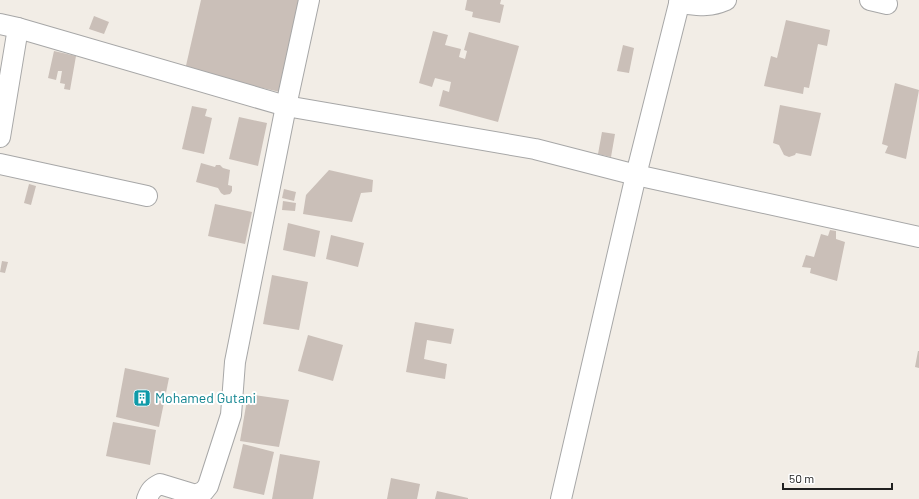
<svg xmlns="http://www.w3.org/2000/svg" width="919" height="499" font-family="Barlow,sans-serif">
	<style>
		.building { fill: #cabfb8 }
		.lines { fill: none; stroke-linecap: round; stroke-linejoin: round }
		.minor-casing { stroke: #a7a7a7; stroke-width: 22 }
		.minor { stroke: #fff; stroke-width: 20 }
		.labels { text-anchor: middle; stroke-width: 4; stroke-linejoin: round; paint-order: stroke }
		.culture-label { font-size: 14px; fill: #0d838f; stroke: #fff; text-anchor: start }
	</style>
	<rect width="100%" height="100%" fill="#f2ede6"/>
	<g class="building">
		<path d="M201,0H301L280,92L185,70Z"/>
		<path d="M467,0H501L500,4L504,5L500,23L472,17L473,12L465,10Z"/>
		<path d="M94,16L109,22L104,34L89,29Z"/>
		<path d="M786,20L830,30L827,46L818,44L809,88L804,87L803,94L764,86L771,56L777,58Z"/>
		<path d="M433,31L448,35L445,45L461,49L459,57L465,59L467,51L464,50L469,32L519,46L498,122L439,106L443,90L449,92L451,82L435,78L432,87L419,83Z"/>
		<path d="M623,45L634,48L629,73L617,71Z"/>
		<path d="M54,51L76,56L70,90L64,89L65,84L60,83L62,71H58L56,80L48,78Z"/>
		<path d="M895,83L919,90L906,159L885,153L888,146L882,144Z"/>
		<path d="M780,105L821,113L811,156L796,153L795,155L789,157L784,155L779,145L773,143Z"/>
		<path d="M192,106L207,109L205,116L212,118L204,154L182,149Z"/>
		<path d="M239,117L267,123L258,166L229,159Z"/>
		<path d="M602,132L615,134L611,157L598,154Z"/>
		<path d="M201,163L215,167L216,165H220L223,168L230,170L228,185L232,186V191L230,194L224,195L221,193L218,188L196,182Z"/>
		<path d="M329,170L373,180L372,192L361,193L352,222L303,214L306,195Z"/>
		<path d="M29,184L36,186L31,205L24,203Z"/>
		<path d="M284,189L296,192L294,201L282,198Z"/>
		<path d="M283,201L296,203L295,211L282,210Z"/>
		<path d="M215,204L252,212L245,244L208,236Z"/>
		<path d="M288,223L320,231L315,257L283,250Z"/>
		<path d="M830,230L836,231V239L845,242L837,281L810,273L811,268L802,267L806,255L814,257L821,234L828,236Z"/>
		<path d="M331,235L364,243L358,267L326,259Z"/>
		<path d="M2,261L8,262L5,273L0,272Z"/>
		<path d="M272,275L308,282L299,330L263,324Z"/>
		<path d="M415,322L454,329L451,344L427,340L424,359L447,364L445,379L406,372Z"/>
		<path d="M308,335L343,345L333,381L298,371Z"/>
		<path d="M918,351H919V368L915,367Z"/>
		<path d="M125,368L169,378L159,427L116,417Z"/>
		<path d="M248,394L289,400L279,447L240,441Z"/>
		<path d="M113,422L156,430L150,465L106,456Z"/>
		<path d="M243,444L274,452L264,495L233,488Z"/>
		<path d="M280,454L320,461L313,499H272Z"/>
		<path d="M391,478L420,484L417,499H387Z"/>
		<path d="M437,491L468,498V499H435Z"/>
	</g>
	<g class="lines">
		<defs>
			<g id="minor">
				<path d="M870,0L887,4"/>
				<path d="M679,3C699,5 707,8 726,0"/>
				<path d="M0,24L18,28L286,106L535,149L636,175L919,237"/>
				<path d="M0,137L18,28"/>
				<path d="M0,164L147,196"/>
				<path d="M147,499C150,491 152,488 160,484L196,495L204,491L208,486L231,415L235,362L286,106L309,0"/>
				<path d="M561,499L636,175L680,0"/>
			</g>
		</defs>
		<use href="#minor" class="minor-casing"/>
		<use href="#minor" class="minor"/>
	</g>
	<defs>
		<symbol id="building-square" viewBox="-11 -11 22 22"><rect x="-9" y="-9" width="18" height="18" rx="4" fill="#0f9aa8" stroke="#fff"/><path d="M-4-6H4V6H1V3H-1V6H-4ZM-2.5-4.3h1.7v1.8h-1.7ZM.8-4.3h1.7v1.8H.8ZM-2.5-1h1.7V.8h-1.7ZM.8-1h1.7V.8H.8Z" fill="#fff"/></symbol>
	</defs>
	<g fill-rule="evenodd">
		<use href="#building-square" x="132" y="388" width="20" height="20"/>
	</g>
	<g class="labels">
		<g class="culture-label">
			<text x="155" y="403">Mohamed Gutani</text>
		</g>
	</g>
	<path d="M783 483v6h109v-6" fill="none" stroke="#202020" stroke-width="2"/>
	<text x="789" y="483" font-size="12" fill="#202020" stroke="#ffffff" stroke-width="3" paint-order="stroke">50 m</text>
</svg>
